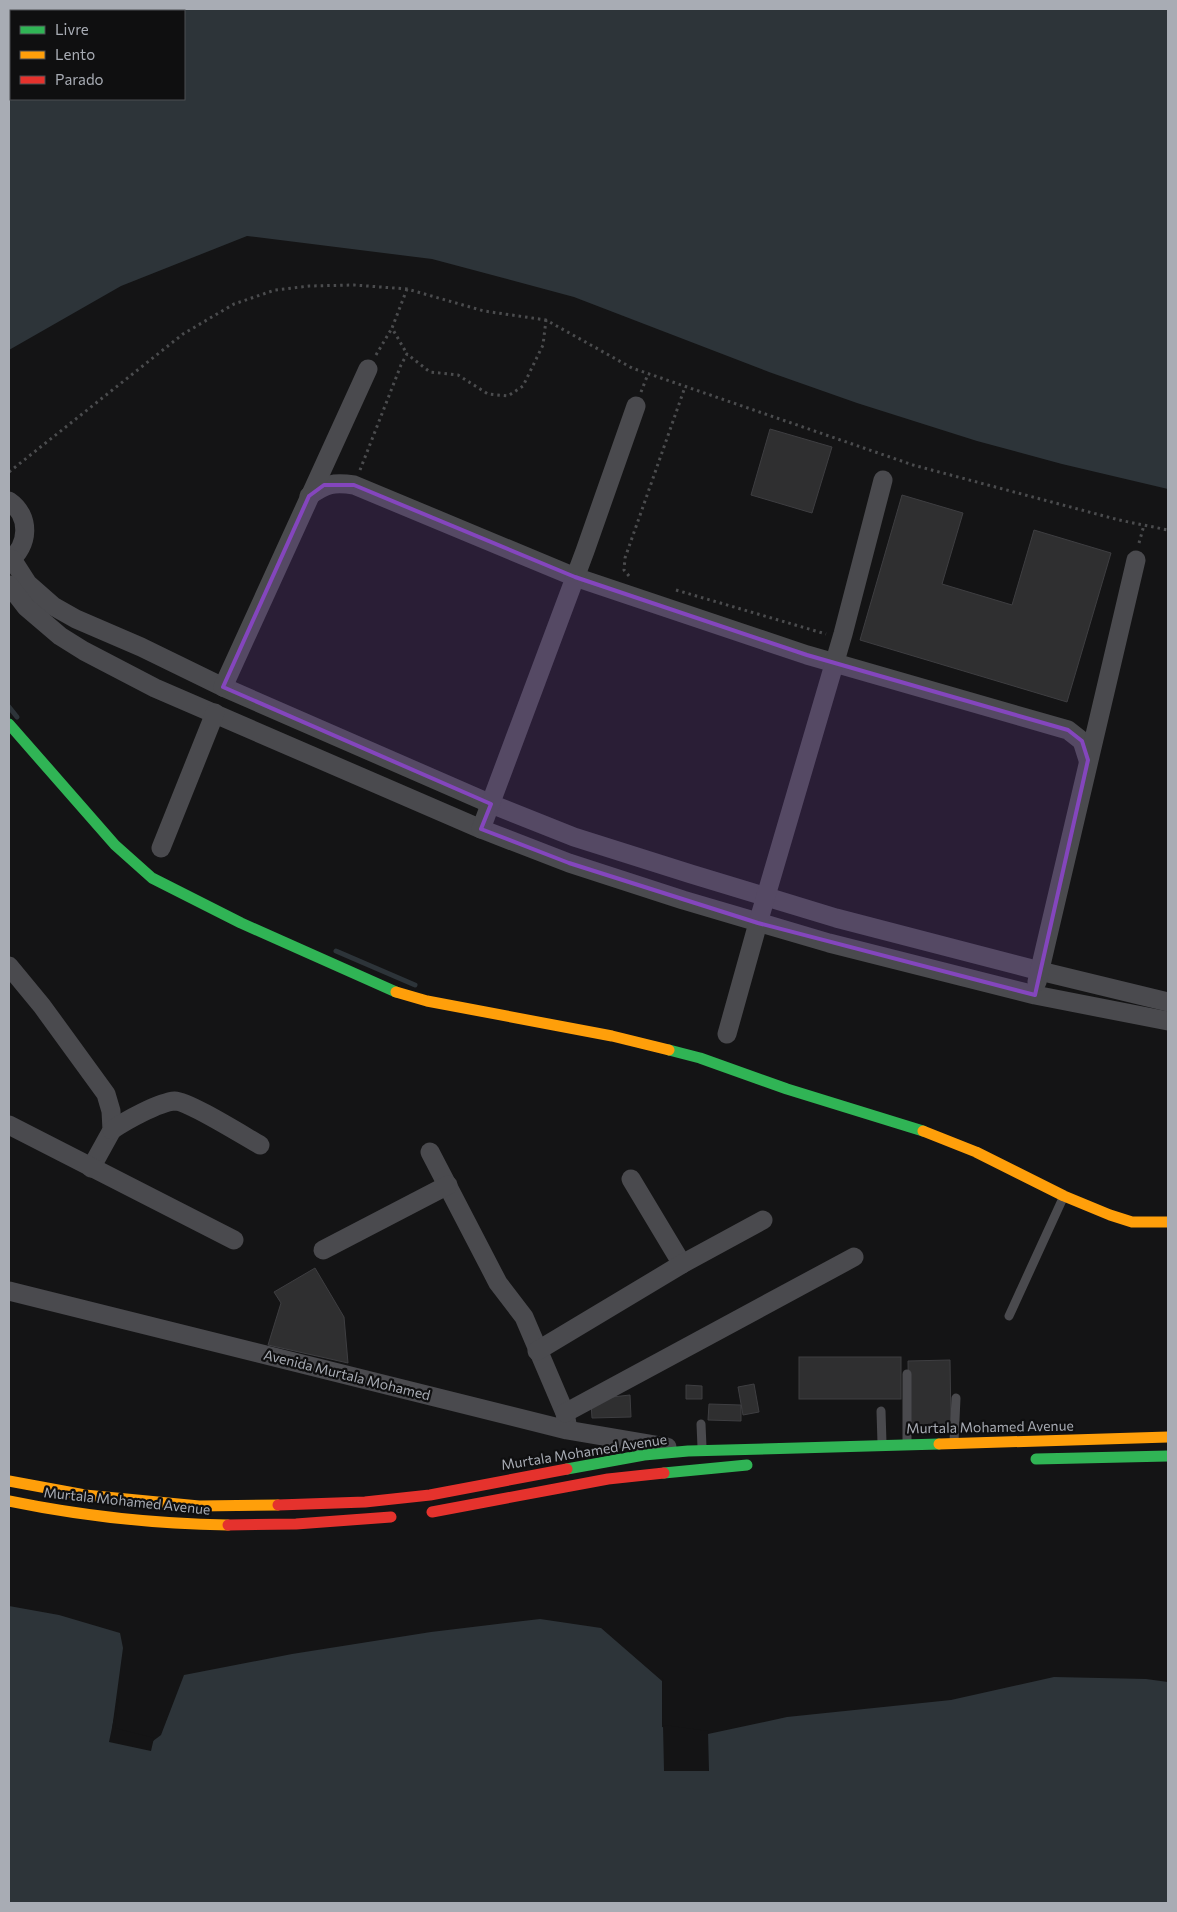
<svg xmlns="http://www.w3.org/2000/svg" width="1177" height="1912" font-family="Commissioner,sans-serif">
	<style>
		.water { fill: #2d3439; fill-rule: evenodd }
		.pier { fill: #141415 }
		.lines { fill: none; stroke-linecap: round; stroke-linejoin: round }
		.stream { stroke: #2d3439; stroke-width: 5 }
		.building { fill: #2f2f30; stroke: #3e3e41 }
		.path { stroke: #4b4c4e; stroke-width: 3; stroke-dasharray: 2.5 4; stroke-linecap: butt }
		.lane { stroke: #4a4a4e; stroke-width: 9 }
		.street { stroke: #4a4a4e; stroke-width: 19 }
		.fast { stroke: #30b455; stroke-width: 11 }
		.slow { stroke: #ff9f0a; stroke-width: 11 }
		.jam { stroke: #e5322d; stroke-width: 11 }
		.marked { fill: #8446bd; fill-opacity: 0.2; stroke: #8446bd; stroke-width: 4; stroke-linejoin: round }
		.labels { text-anchor: middle; stroke-width: 4.5; stroke-linejoin: round; paint-order: stroke }
		.street-label { font-size: 14px; fill: #a8acb4; stroke: #0f0f10 }
	</style>
	<rect width="100%" height="100%" fill="#141415"/>
	<g class="water">
		<path d="M9,9H1168V489L1062,464L977,441L857,403L769,372L574,297L432,259L247,236L121,286L9,350ZM11,11H184V99H11Z"/>
		<path d="M9,1606L59,1615L120,1633L123,1648L112,1729L153,1741L161,1735L184,1675L292,1654L431,1632L540,1619L601,1628L662,1681V1727L708,1734L787,1717L951,1700L1054,1677L1146,1679L1168,1682V1903H9Z"/>
	</g>
	<g class="pier">
		<path d="M662,1678L664,1681V1725L708,1731L709,1771H664Z"/>
		<path d="M119,1694L115,1728L154,1738L151,1751L109,1742Z"/>
	</g>
	<g class="lines">
		<g class="stream">
			<path d="M9,707L17,717"/>
			<path d="M336,951L415,985"/>
		</g>
	</g>
	<g class="building">
		<path d="M770,429L832,447L812,513L751,495Z"/>
		<path d="M902,495L963,513L942,584L1012,605L1034,530L1111,553L1067,702L860,640Z"/>
		<path d="M315,1268L344,1317L348,1363L268,1345L281,1303L274,1292Z"/>
		<rect x="799" y="1357" width="102" height="42"/>
		<path d="M950,1360L951,1426H909L908,1361Z"/>
		<path d="M754,1384L759,1412L743,1415L738,1387Z"/>
		<path d="M686,1385L702,1386V1399H686Z"/>
		<path d="M630,1395L631,1417L592,1418L591,1403L612,1397Z"/>
		<path d="M709,1404L741,1405V1421L708,1420Z"/>
	</g>
	<g class="lines">
		<g class="path">
			<path d="M407,289L392,328L407,354"/>
			<path d="M376,355L392,328"/>
			<path d="M641,392L648,374"/>
			<path d="M360,470L401,365L407,354L430,372L458,375L488,394L508,396L523,386L543,345L546,320"/>
			<path d="M9,472L183,334L234,304L275,290L309,286L354,285L407,289L484,311L546,320L632,368L913,465L1119,520L1168,530"/>
			<path d="M1139,543L1144,525"/>
			<path d="M629,576L624,570L625,558L685,387"/>
			<path d="M676,590L826,634"/>
		</g>
		<g class="lane">
			<path d="M1009,1316L1063,1198"/>
			<path d="M881,1411L882,1443"/>
			<path d="M701,1424L702,1447"/>
			<path d="M954,1441L956,1398"/>
			<path d="M907,1442V1374"/>
		</g>
		<g class="street">
			<path d="M309,496C326,484 333,482 354,485L575,577L807,655L1068,730L1082,741L1088,760"/>
			<path d="M9,501C31,516 29,546 9,561"/>
			<path d="M12,559L28,584L53,606L76,619L141,647L223,687L491,804L574,837L691,874L836,918L1040,971L1168,1002"/>
			<path d="M9,585L26,607L60,636L84,651L155,688L481,829L569,863L683,900L829,943L1035,995L1168,1021"/>
			<path d="M223,687L368,369"/>
			<path d="M481,829L585,551L636,406"/>
			<path d="M161,848L215,713"/>
			<path d="M9,966L42,1006L106,1094L111,1111L112,1130L91,1168"/>
			<path d="M1037,982L1136,560"/>
			<path d="M727,1034L758,923L843,634L883,480"/>
			<path d="M9,1125L234,1240"/>
			<path d="M112,1130C125,1121 159,1102 175,1101C188,1101 244,1136 260,1145"/>
			<path d="M430,1152L498,1283L524,1317L565,1413L567,1424"/>
			<path d="M631,1179L682,1264"/>
			<path d="M323,1250L448,1185"/>
			<path d="M9,1291L567,1430L667,1447"/>
			<path d="M537,1351L682,1264L763,1220"/>
			<path d="M565,1413L854,1257"/>
		</g>
		<g class="fast">
			<path d="M9,724L115,845L152,878L241,923L396,992"/>
			<path d="M669,1050L700,1058L787,1089L923,1131"/>
			<path d="M1036,1459L1168,1456"/>
			<path d="M567,1469L644,1455L688,1451L939,1444"/>
			<path d="M664,1473L747,1465"/>
		</g>
		<g class="slow">
			<path d="M396,992L427,1001L612,1036L669,1050"/>
			<path d="M923,1131L976,1152L1064,1196L1110,1215L1132,1222H1168"/>
			<path d="M939,1444L1168,1437"/>
			<path d="M9,1481L85,1495L199,1506L278,1505"/>
			<path d="M9,1501C82,1516 154,1524 228,1525"/>
		</g>
		<g class="jam">
			<path d="M278,1505L365,1502L430,1495L567,1469"/>
			<path d="M432,1512L608,1479L664,1473"/>
			<path d="M228,1525L296,1524L391,1517"/>
		</g>
	</g>
	<path class="marked" d="M324,485H354L575,577L807,655L1068,730L1082,741L1088,760L1035,995L758,923L569,863L481,829L491,804L223,687L309,496Z"/>
	<g class="labels">
		<g class="street-label">
			<text transform="translate(347 1375) rotate(14)" y="5">Avenida Murtala Mohamed</text>
			<text transform="translate(990 1427) rotate(-1)" y="5">Murtala Mohamed Avenue</text>
			<text transform="translate(584 1452) rotate(-9)" y="5">Murtala Mohamed Avenue</text>
			<text transform="translate(127 1501) rotate(6)" y="5">Murtala Mohamed Avenue</text>
		</g>
	</g>
	<rect width="1177" height="1912" fill="none" stroke="#a8acb4" stroke-width="20"/>
	<rect x="10" y="10" width="175" height="90" fill="#0f0f10" stroke="#4c4e52"/>
	<rect x="20" y="26" width="25" height="8" fill="#30b455" stroke="#4c4e52"/>
	<text x="55" y="35" font-size="15" fill="#a8acb4">Livre</text>
	<rect x="20" y="51" width="25" height="8" fill="#ff9f0a" stroke="#4c4e52"/>
	<text x="55" y="60" font-size="15" fill="#a8acb4">Lento</text>
	<rect x="20" y="76" width="25" height="8" fill="#e5322d" stroke="#4c4e52"/>
	<text x="55" y="85" font-size="15" fill="#a8acb4">Parado</text>
</svg>
